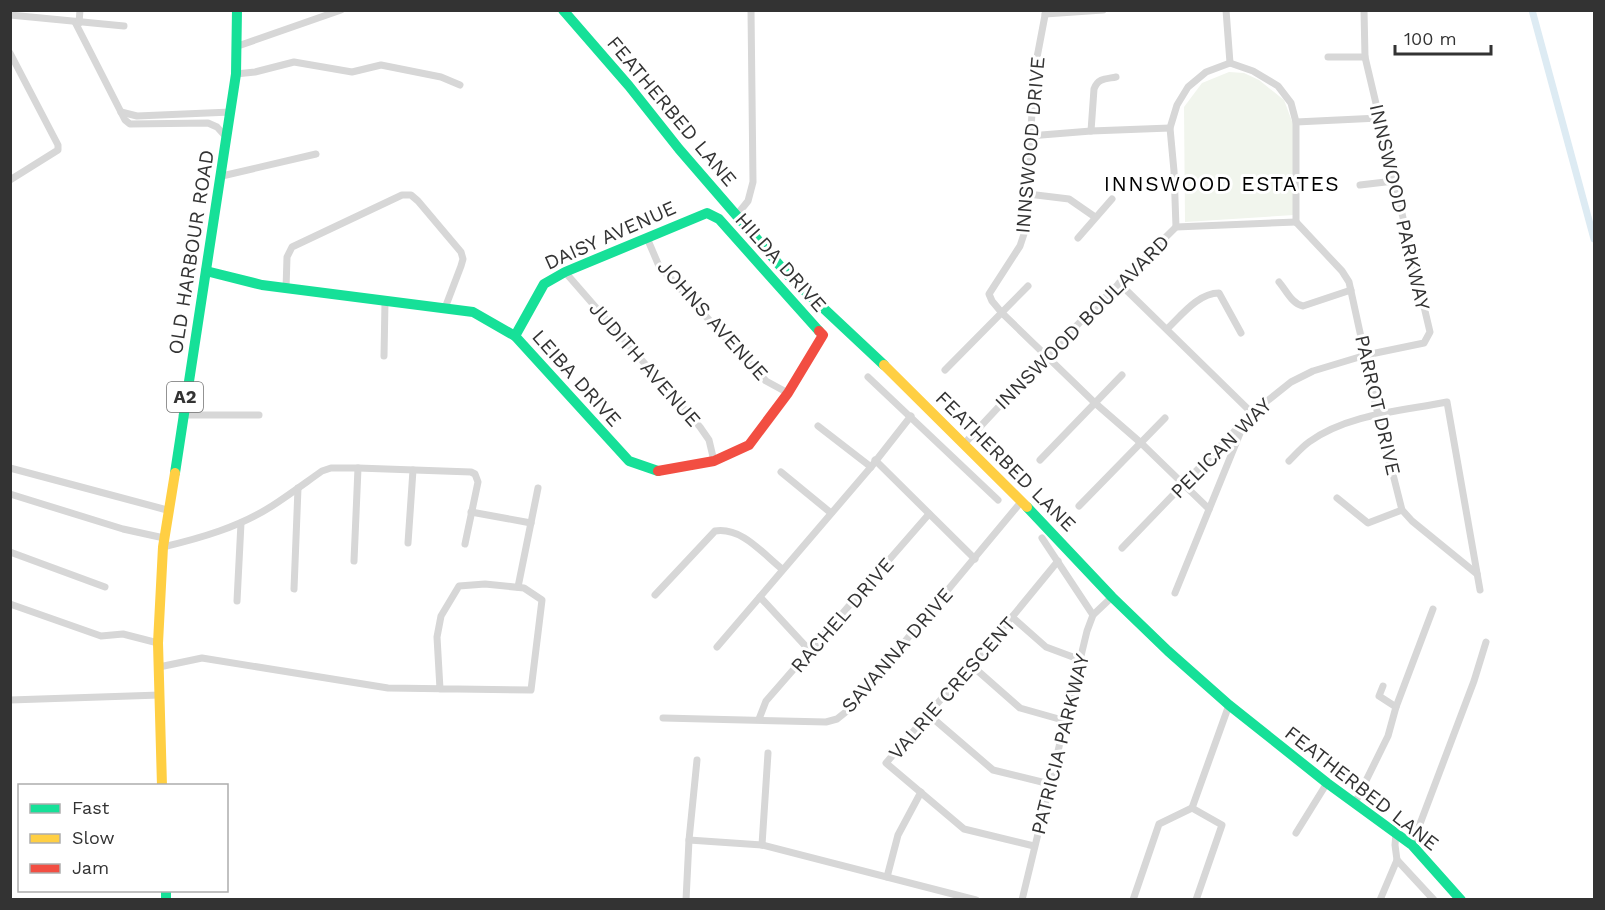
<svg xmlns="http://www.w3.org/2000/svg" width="1605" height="910" font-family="'Work Sans',sans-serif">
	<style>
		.green { fill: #f1f5ed }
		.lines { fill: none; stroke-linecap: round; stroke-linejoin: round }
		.canal { stroke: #ddebf3; stroke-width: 7 }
		.street { stroke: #d7d7d7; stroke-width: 7 }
		.fast { stroke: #16e098; stroke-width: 10 }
		.slow { stroke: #ffcf43; stroke-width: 10 }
		.jam { stroke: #f24e42; stroke-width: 10 }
		.labels { text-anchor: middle; stroke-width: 6; stroke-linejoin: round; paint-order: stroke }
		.shield { fill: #fff; stroke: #707070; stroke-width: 1.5 }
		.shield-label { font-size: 18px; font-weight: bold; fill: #333 }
		.street-label { font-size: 20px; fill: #333; stroke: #fff }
		.neighbourhood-label { font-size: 21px; letter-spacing: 1.5px; fill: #000; stroke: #fff }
	</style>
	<rect width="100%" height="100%" fill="#fff"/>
	<path class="green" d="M1229,72L1244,73L1259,80L1284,100L1293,124L1294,215L1185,222L1184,107L1202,83Z"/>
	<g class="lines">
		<path class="canal" d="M1532,10L1594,239"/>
		<g class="street">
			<path d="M1046,10L1035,68L1024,234L1020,246L989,294L992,301L1002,313L1095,403L1141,443L1209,509"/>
			<path d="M1226,10L1230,63"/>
			<path d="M1045,14L1103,10"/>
			<path d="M10,15L124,26"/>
			<path d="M75,22L125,120L130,124L208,123L217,127L227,138"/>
			<path d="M79,23L80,10"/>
			<path d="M238,46L341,10"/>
			<path d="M10,53L58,145V150L10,180"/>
			<path d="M1328,57H1365"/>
			<path d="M236,74L255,72L294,62L352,72L381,65L441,77L460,85"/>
			<path d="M121,112L137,116L231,112"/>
			<path d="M1296,122L1379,118"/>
			<path d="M1091,131L1094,89C1098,78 1106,79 1116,77"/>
			<path d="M1029,136L1091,131L1170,128"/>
			<path d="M222,176L316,154"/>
			<path d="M1360,185L1394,181"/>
			<path d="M1028,194L1069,199L1095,217"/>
			<path d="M736,216L748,201L753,182L751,10"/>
			<path d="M1296,222L1342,271L1349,282L1378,415L1402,510L1412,521L1477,574"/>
			<path d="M1176,227L1174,171L1170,128L1177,105L1188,87L1206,72L1230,63L1253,71L1278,86L1291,103L1296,122V222"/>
			<path d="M647,238L659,266L766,381L788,393"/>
			<path d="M1078,238L1112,199"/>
			<path d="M565,272L700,427L709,440L714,461"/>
			<path d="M1279,282C1286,290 1292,304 1303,306L1351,290"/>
			<path d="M1119,283L1252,413"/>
			<path d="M286,289L287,257L292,247L402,195H411L418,201L461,252L463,259L461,266L445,308"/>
			<path d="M1167,329C1181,316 1198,293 1219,293L1241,333"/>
			<path d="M384,356L385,302"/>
			<path d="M945,370L1028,286"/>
			<path d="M868,377L998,500"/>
			<path d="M182,415H259"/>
			<path d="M818,426L871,467"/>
			<path d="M964,444L1047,355L1176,227L1296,222"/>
			<path d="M875,460L975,559"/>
			<path d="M1040,460L1122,375"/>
			<path d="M1289,461C1295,455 1302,447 1309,442C1348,414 1402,411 1447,402L1480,590"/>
			<path d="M10,468L167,510"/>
			<path d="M781,472L831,513"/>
			<path d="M10,494L123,529L164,538"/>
			<path d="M1337,498L1368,523L1402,510"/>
			<path d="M1079,506L1165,418"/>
			<path d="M471,512L531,523"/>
			<path d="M1042,538L1093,615"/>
			<path d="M408,543L413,470"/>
			<path d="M163,547C201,538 239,527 272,506C289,495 305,483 322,471L331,468H358L471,472L475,474L478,482L465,544"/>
			<path d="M1122,548L1252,413L1291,382L1313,371L1366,355L1424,343L1430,332L1365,57L1364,10"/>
			<path d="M10,552L105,587"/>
			<path d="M354,561L358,468"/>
			<path d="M518,587L538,488"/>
			<path d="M294,589L298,488"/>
			<path d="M1175,593L1243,426"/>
			<path d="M655,595L715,531C742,527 762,553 782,569"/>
			<path d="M760,597L811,652"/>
			<path d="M237,601L241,523"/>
			<path d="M10,604L101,636L123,634L158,643"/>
			<path d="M1012,617L1046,647L1081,660"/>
			<path d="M717,647L871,467L911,416"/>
			<path d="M970,664L1020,708L1066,721"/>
			<path d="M159,667L202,658L388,688L531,690L542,600L524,588L485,584L459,586L441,616L437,637L440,689"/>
			<path d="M1383,686L1379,696L1396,707"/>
			<path d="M10,700L160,695"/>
			<path d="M929,715L993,770L1050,784"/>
			<path d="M663,718L826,722L837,719L847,711L1021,502"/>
			<path d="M759,719L766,701L929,514"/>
			<path d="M1355,803L1388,736L1396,707L1433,609"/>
			<path d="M1192,808L1222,825L1196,900"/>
			<path d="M1192,808L1229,705"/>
			<path d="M1296,833L1327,783"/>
			<path d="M689,840L762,845L976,900"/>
			<path d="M762,845L768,753"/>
			<path d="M1412,845L1474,681L1486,642"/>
			<path d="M1034,846L964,829L886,763L1012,617L1058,561"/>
			<path d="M1397,860L1434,900"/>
			<path d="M887,877L898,835L921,792"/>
			<path d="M686,900L689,840L697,760"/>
			<path d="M1022,900L1087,631L1093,615L1112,597"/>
			<path d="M1133,900L1159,824L1192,808"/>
			<path d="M1380,900L1397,860L1395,845L1396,833"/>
		</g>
		<g class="fast">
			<path d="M563,10L629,86L679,149L788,275L884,365"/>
			<path d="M206,271L262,285L473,312L515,336L629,461L658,471"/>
			<path d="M515,336L544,284L565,272L707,213L719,219L819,331"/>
			<path d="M175,473L236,74L237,10"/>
			<path d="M1027,507L1112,597L1168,651L1229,705L1327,783L1412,845L1461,900"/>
			<path d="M166,890V900"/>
		</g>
		<g class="slow">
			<path d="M884,365L1027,507"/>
			<path d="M162,786L158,643L163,547L175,473"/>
		</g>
		<path class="jam" d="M658,471L714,461L749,445L788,393L823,335L819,331"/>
	</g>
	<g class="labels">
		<rect class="shield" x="167" y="382" width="36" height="30" rx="4.5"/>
		<g class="shield-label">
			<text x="185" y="403">A2</text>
		</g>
		<g class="street-label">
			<text transform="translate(672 111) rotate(50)" y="7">FEATHERBED LANE</text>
			<text transform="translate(1030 145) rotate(-85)" y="7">INNSWOOD DRIVE</text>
			<text transform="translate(1400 207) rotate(77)" y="7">INNSWOOD PARKWAY</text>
			<text transform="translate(610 235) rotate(-24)" y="7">DAISY AVENUE</text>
			<text transform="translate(191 252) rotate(-81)" y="7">OLD HARBOUR ROAD</text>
			<text transform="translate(781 262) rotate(48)" y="7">HILDA DRIVE</text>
			<text transform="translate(713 320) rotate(48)" y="7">JOHNS AVENUE</text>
			<text transform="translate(1082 322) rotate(-45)" y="7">INNSWOOD BOULAVARD</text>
			<text transform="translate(645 364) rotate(49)" y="7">JUDITH AVENUE</text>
			<text transform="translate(577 378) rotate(48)" y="7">LEIBA DRIVE</text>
			<text transform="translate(1378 405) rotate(77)" y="7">PARROT DRIVE</text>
			<text transform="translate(1221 448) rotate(-45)" y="7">PELICAN WAY</text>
			<text transform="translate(1006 461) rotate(45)" y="7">FEATHERBED LANE</text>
			<text transform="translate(842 615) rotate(-49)" y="7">RACHEL DRIVE</text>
			<text transform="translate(897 650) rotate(-49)" y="7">SAVANNA DRIVE</text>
			<text transform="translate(952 688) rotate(-49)" y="7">VALRIE CRESCENT</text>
			<text transform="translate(1060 744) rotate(-76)" y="7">PATRICIA PARKWAY</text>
			<text transform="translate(1362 788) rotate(38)" y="7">FEATHERBED LANE</text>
		</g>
		<g class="neighbourhood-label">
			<text x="1222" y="191">INNSWOOD ESTATES</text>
		</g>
	</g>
	<rect width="1605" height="910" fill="none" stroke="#333333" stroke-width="24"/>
	<rect x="18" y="784" width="210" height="108" fill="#ffffff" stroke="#adadad" stroke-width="1.5"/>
	<rect x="30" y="804" width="30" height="9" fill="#16e098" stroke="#adadad" stroke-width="1.5"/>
	<text x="72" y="814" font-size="18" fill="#333333">Fast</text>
	<rect x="30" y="834" width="30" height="9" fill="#ffcf43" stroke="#adadad" stroke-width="1.5"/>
	<text x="72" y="844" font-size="18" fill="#333333">Slow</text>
	<rect x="30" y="864" width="30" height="9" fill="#f24e42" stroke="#adadad" stroke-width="1.5"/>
	<text x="72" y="874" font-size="18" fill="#333333">Jam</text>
	<path d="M1395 45v9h96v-9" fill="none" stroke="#333333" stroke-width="3"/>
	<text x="1404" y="45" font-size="18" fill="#333333" stroke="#ffffff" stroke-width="4.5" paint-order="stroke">100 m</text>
</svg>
